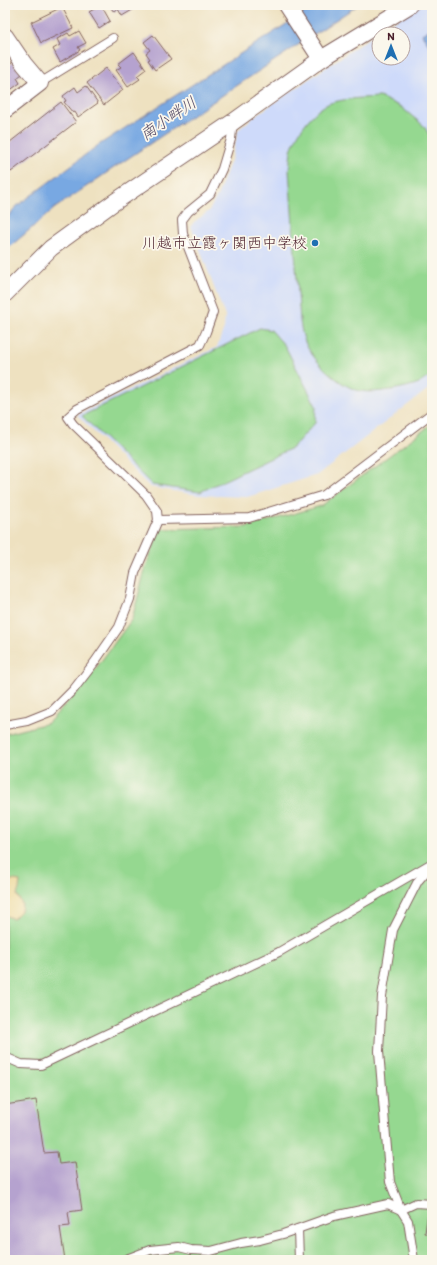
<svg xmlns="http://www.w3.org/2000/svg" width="437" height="1265" font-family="Itim,'Klee One',sans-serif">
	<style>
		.built { fill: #cedafa; fill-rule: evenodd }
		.green { fill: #95d890; stroke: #707c5e }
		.sand { fill: #eeda9e; stroke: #9c7c64 }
		.water { fill: #78a8e2; stroke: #616486 }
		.building { fill: #b5a2cf }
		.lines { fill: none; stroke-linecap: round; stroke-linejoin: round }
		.service-casing { stroke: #83635f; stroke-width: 10 }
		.minor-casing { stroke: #83635f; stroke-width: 18 }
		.service { stroke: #fff; stroke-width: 8 }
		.minor { stroke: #fff; stroke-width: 16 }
		.poi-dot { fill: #1f6fb2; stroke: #fbf7ec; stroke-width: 1.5 }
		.labels { text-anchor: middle; stroke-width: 3.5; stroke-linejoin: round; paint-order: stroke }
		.poi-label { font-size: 15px; fill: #4a1f2b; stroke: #fbf7ec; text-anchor: end }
		.water-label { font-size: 16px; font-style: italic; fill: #5a4f6b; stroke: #fbf7ec }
	</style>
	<rect width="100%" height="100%" fill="#fbf7ec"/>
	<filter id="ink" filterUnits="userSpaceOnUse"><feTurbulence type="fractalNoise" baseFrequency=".025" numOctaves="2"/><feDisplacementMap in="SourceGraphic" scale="8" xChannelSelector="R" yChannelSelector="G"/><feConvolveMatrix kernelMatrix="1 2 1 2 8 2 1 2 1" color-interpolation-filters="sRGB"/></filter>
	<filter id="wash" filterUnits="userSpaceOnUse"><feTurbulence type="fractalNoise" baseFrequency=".012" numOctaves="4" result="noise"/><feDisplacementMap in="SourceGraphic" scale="16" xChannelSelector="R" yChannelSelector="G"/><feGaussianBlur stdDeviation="0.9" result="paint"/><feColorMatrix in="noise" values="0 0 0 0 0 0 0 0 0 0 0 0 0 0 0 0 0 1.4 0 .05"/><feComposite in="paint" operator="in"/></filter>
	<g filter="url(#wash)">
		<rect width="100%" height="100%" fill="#eee1c0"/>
		<path class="built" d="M421,5H432V386L317,475L247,497L198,495L150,487L77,415L217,347L224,328L225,316L191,226L194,222L209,211L218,194L232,158L238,130L255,116L394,21ZM379,34H403V58H379Z"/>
		<g class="green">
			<path d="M380,97L401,107L424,126L432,140V375C428,377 423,381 419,383C406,388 375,394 361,391C341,388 310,359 304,339C302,334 301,327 300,321L289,170C290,164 290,157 291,151C296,133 315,106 334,102C349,98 365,98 380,97Z"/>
			<path d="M260,328L271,330L285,346L316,406L315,423L292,448L200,492L152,485L82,416Z"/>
			<path d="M432,424V1260H5V734L48,723L83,686L132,619L146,566L160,529L246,527L321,506Z"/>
		</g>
		<path class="sand" d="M5,880H13L20,881L19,889L17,895L22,904L21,911L13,919L5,915Z"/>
		<g class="water">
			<path d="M316,5H358L124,161L55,208L5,251V220L17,206L97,146Z"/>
			<path d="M432,28V50L422,34Z"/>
		</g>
		<g id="blocks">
			<g class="building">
				<path d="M101,5L110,21L99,28L89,12Z"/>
				<path d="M109,5H131L134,9L122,16L118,9L114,12Z"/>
				<path d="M62,7L73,28L41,43L31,22Z"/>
				<path d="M79,31L86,43L78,47L80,50L60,62L53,49L60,45L57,39L68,33L70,36Z"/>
				<path d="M153,35L171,59L155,70L148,60L150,59L146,53L150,50L144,42Z"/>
				<path d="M134,52L146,69L137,76L140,79L128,87L116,70L121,67L118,64Z"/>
				<path d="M13,62L22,74L17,78L20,83L5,94V68Z"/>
				<path d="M106,68L123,90L104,105L87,83Z"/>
				<path d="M86,86L98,103L78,117L75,112L73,113L64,102L66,101L63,96L75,87L78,92Z"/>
				<path d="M61,102L76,122L11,172L5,165V146Z"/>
				<path d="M36,1100L44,1153L57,1152L59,1164L75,1162L82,1210L68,1212L70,1226L60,1227L65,1260H5V1105Z"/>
				<path d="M428,1211H432V1234L425,1233Z"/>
			</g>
		</g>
	</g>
	<g filter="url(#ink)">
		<use href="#blocks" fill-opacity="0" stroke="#83635f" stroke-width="1"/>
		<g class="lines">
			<defs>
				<g id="service">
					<path d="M40,83L113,38"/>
					<path d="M158,520L249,518L324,495L432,413"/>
					<path d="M5,725L27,721L52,711L74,689L94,663L119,627L130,599L135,573L158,520L157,511L146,495L73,424L68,417L77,409L200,345L206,332L213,312L183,234L182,220L188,212L210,194L222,169L231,139L233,122"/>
					<path d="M431,866L418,881L393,930L382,996L379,1051L386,1137L390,1182L401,1210L416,1203L432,1204"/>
					<path d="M5,1057L21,1064L41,1065L279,952L432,863"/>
					<path d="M298,1229L299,1260"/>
					<path d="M124,1260L150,1250L179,1247L191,1250L211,1251L241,1243L260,1240L283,1234L334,1216L388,1204L401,1210L408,1221L414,1260"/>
				</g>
				<g id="minor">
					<path d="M286,5L321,59"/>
					<path d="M5,36L24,64L40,83L5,110"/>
					<path d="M5,294L51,248L113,203L233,122L321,59L410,5"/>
				</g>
			</defs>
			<use href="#service" class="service-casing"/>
			<use href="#minor" class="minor-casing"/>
			<use href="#service" class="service"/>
			<use href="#minor" class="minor"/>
		</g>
	</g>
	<circle class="poi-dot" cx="315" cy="243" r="4"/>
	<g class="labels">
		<g class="poi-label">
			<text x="307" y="248">川越市立霞ヶ関西中学校</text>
		</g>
		<g class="water-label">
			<text transform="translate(168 118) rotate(-34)" y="6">南小畔川</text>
		</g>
	</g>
	<rect width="437" height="1265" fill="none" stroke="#fbf7ec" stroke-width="20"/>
	<g transform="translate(391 46)"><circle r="19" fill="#fbf7ec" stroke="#b4a19f"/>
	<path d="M0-3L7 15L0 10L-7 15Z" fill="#1f6fb2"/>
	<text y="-6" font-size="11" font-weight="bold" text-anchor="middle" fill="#4a1f2b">N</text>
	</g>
</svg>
